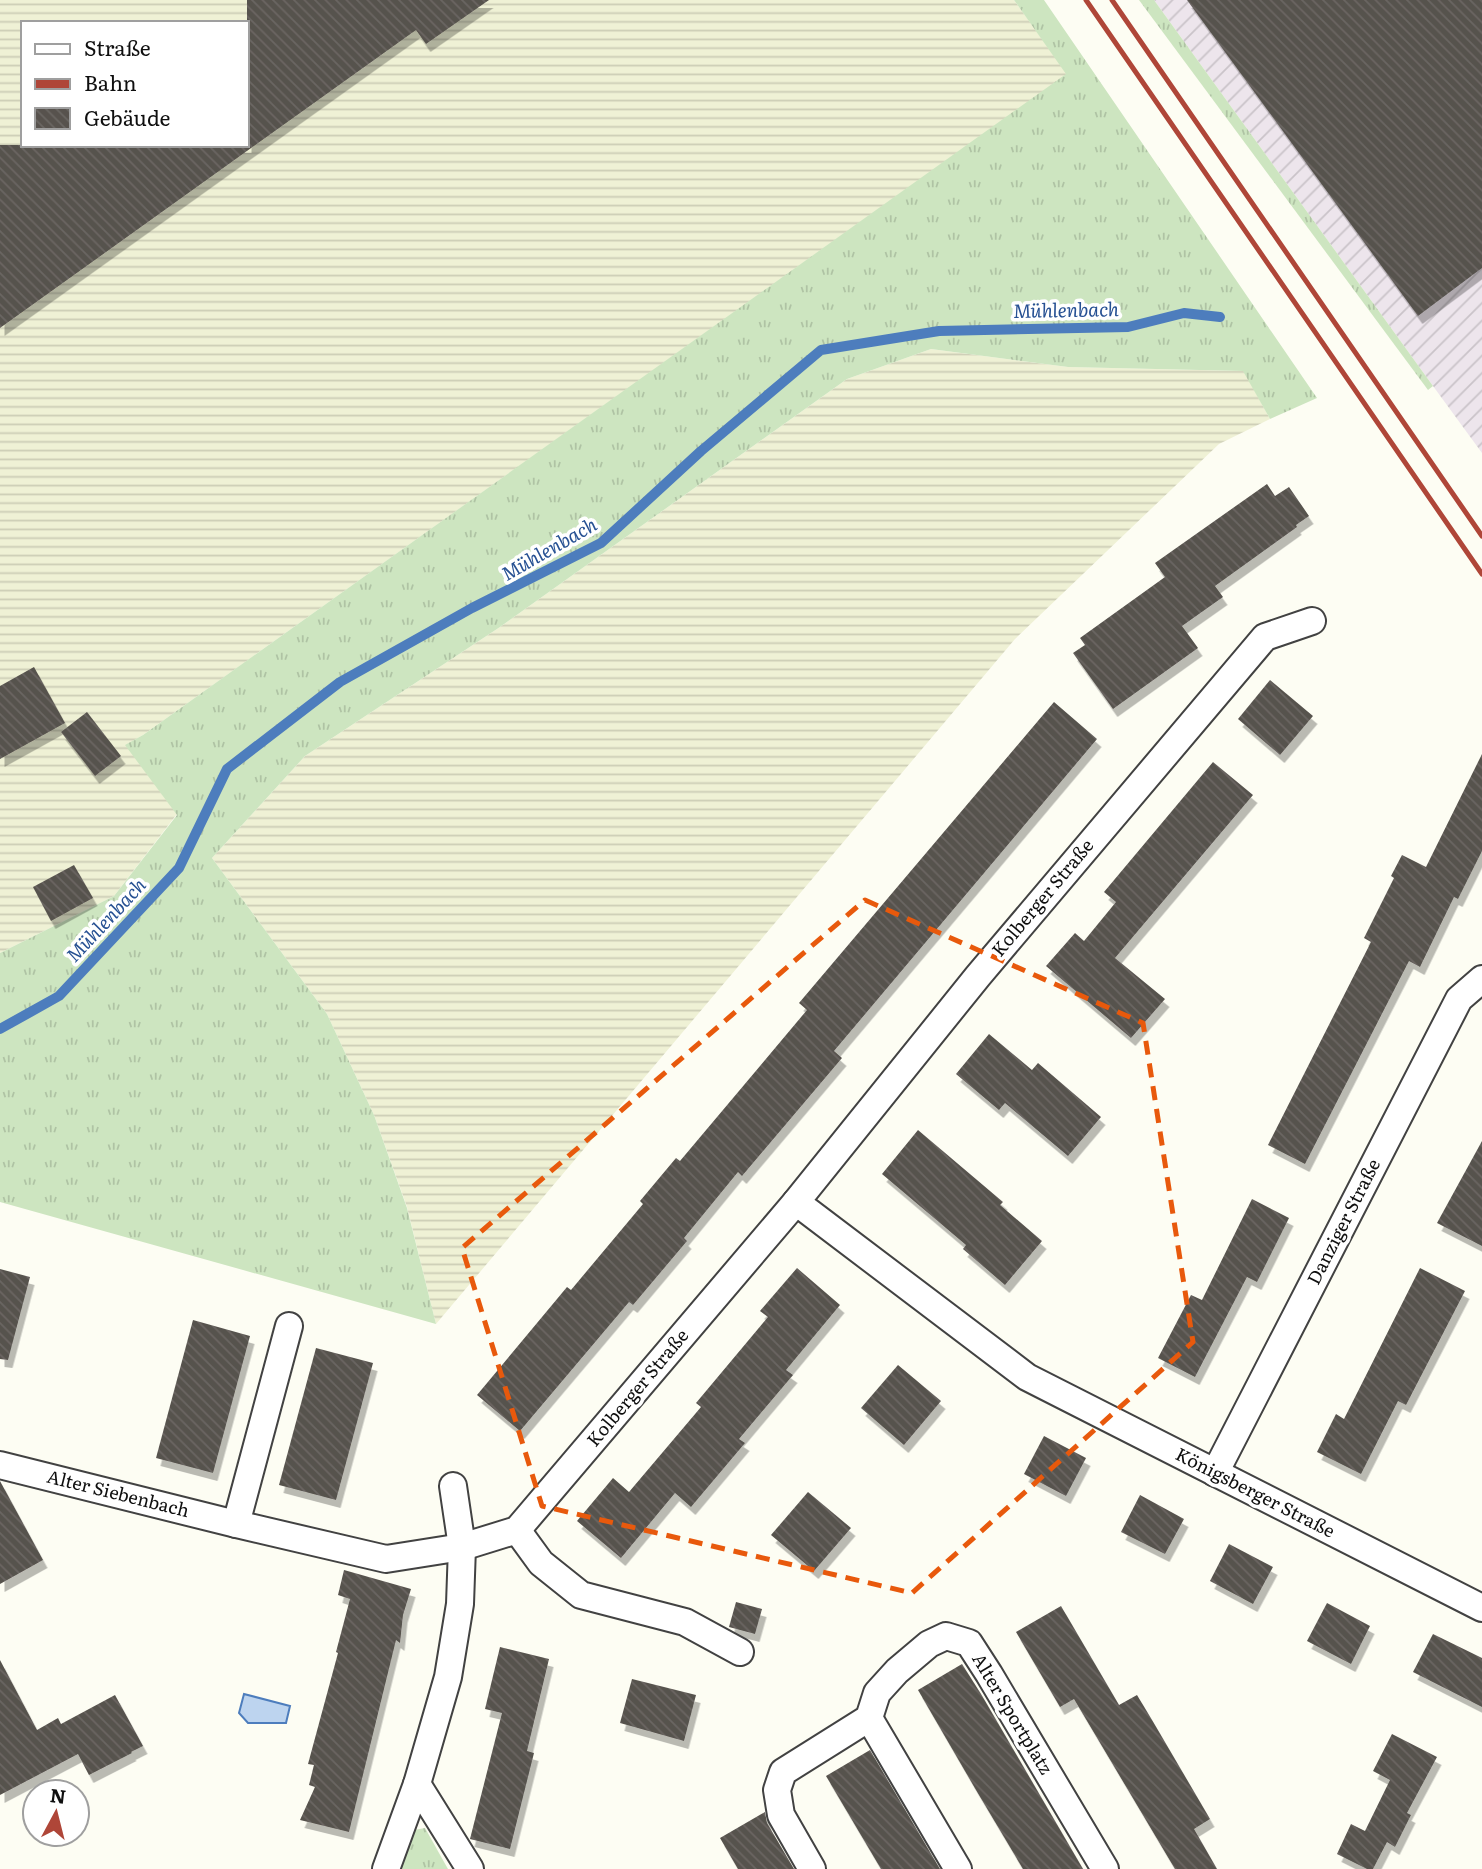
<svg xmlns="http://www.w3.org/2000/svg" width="1482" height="1869" font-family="Literata,serif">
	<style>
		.industrial { fill: url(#industrial-furrows) }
		.farmland { fill: url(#farmland-rules); fill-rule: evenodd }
		.grass { fill: url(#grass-tufts) }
		.water { fill: #bdd4ef; stroke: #4d7dbd; stroke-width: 2 }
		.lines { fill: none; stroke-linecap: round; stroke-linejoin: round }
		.stream { stroke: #4d7dbd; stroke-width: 10 }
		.building { fill: url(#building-back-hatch); filter: url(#shadow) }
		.minor-casing { stroke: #424242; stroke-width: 30 }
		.minor { stroke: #fff; stroke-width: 26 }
		.rail { stroke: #af4638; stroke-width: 5 }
		.marked { fill: none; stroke: #e8590c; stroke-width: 5; stroke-dasharray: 14 9; stroke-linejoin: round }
		.labels { text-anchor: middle; stroke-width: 7; stroke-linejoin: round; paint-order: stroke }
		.street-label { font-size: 18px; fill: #0f0f0f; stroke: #fff }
		.water-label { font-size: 19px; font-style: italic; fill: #275193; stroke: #fff }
	</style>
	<defs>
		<pattern id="industrial-furrows" width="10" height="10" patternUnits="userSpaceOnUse" patternTransform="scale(1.75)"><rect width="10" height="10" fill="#ede5ec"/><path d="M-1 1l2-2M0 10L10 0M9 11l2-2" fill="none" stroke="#cac3c9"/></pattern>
		<pattern id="farmland-rules" width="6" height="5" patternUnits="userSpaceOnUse" patternTransform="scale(1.75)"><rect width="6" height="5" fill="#eff1d5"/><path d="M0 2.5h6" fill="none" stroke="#cccdb6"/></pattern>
		<pattern id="grass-tufts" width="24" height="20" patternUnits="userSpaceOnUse" patternTransform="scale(1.75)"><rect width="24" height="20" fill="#cde5c0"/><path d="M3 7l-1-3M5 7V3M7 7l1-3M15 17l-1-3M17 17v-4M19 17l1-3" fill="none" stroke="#afc3a4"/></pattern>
		<pattern id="building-back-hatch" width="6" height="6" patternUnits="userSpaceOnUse" patternTransform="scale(1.75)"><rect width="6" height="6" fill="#57524d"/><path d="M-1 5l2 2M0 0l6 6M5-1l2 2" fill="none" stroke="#6a6662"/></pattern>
		<filter id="shadow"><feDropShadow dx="4.5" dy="8" stdDeviation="0" flood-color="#0004"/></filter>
	</defs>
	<rect width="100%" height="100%" fill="#fdfdf3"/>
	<path class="industrial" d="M1154,0H1482V453L1433,386Z"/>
	<g class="farmland">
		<path d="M0,0H1014L1067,74L143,735L126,745L177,814L114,896L0,953ZM23,23H247V145H23Z"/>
		<path d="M931,349L1068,367L1244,371L1270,419L1219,444L1015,639L436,1324L407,1207L374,1115L327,1014L212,858L305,756L500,627L847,379Z"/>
	</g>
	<g class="grass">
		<path d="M1014,0H1044L1317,398L1270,419L1243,371L1068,367L931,349L847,379L500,627L305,756L212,858L327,1014L374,1115L407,1208L436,1324L0,1202V953L114,896L177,815L125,745L143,735L1066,74Z"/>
		<path d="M1139,0H1154L1433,386L1428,390Z"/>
		<path d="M425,1828L448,1869H401L414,1830Z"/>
	</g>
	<path class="water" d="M244,1694L290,1706L286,1723H248L239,1713Z"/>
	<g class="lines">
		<path class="stream" d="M0,1029L59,996L179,868L227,769L340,682L472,608L601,543L701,451L821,350L939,331L1128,327L1184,313L1220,317"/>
	</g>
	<g class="building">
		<path d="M247,0H489L426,44L416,30L0,328V145H247Z"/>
		<path d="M1187,0H1482V268L1418,316Z"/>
		<path d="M1267,484L1275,496L1289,487L1309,516L1296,525L1297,527L1215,586L1223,597L1182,626L1198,648L1113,709L1073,653L1085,645L1080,638L1165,577L1155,563Z"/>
		<path d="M34,667L65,723L0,759V686Z"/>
		<path d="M1270,680L1313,716L1280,755L1238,719Z"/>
		<path d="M1054,702L1097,739L834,1051L842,1058L742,1176L738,1172L684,1238L687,1241L633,1305L629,1302L520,1431L477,1395L567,1287L571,1290L643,1204L640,1201L676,1158L680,1161L807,1010L799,1003Z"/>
		<path d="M87,712L121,756L95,776L61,732Z"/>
		<path d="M1482,754V851L1458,899L1454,897L1420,967L1409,961L1305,1164L1268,1145L1371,942L1364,938L1394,878L1391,876L1402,855L1426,867Z"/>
		<path d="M1213,762L1253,795L1115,958L1165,999L1131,1038L1046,966L1075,933L1084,941L1116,902L1104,892Z"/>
		<path d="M74,865L93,898L51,921L33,887Z"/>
		<path d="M989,1034L1032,1070L1038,1063L1101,1117L1068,1156L1005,1103L999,1110L956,1074Z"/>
		<path d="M918,1130L1003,1202L1000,1205L1042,1241L1005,1285L963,1249L966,1245L882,1174Z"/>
		<path d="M1482,1141V1246L1437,1223Z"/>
		<path d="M1252,1199L1289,1218L1257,1282L1247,1277L1195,1377L1158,1358L1191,1295L1202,1300Z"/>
		<path d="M797,1268L840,1305L786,1370L793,1375L739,1439L745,1443L691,1507L675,1493L621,1558L577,1521L613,1478L629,1492L701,1407L696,1403L768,1317L760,1311Z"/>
		<path d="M1420,1268L1465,1291L1406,1405L1398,1401L1361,1474L1317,1452L1336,1414L1344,1419Z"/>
		<path d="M0,1269L30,1277L8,1360L0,1359Z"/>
		<path d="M193,1320L250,1336L213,1473L156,1458Z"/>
		<path d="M316,1348L373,1363L336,1500L279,1485Z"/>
		<path d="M898,1365L941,1401L904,1445L861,1408Z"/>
		<path d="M1044,1436L1086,1458L1066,1496L1024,1474Z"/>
		<path d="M0,1481L43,1560L0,1584Z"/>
		<path d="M808,1492L851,1528L814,1571L771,1535Z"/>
		<path d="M1140,1495L1184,1519L1165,1554L1121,1532Z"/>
		<path d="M1229,1544L1273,1567L1253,1604L1210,1581Z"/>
		<path d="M344,1570L411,1589L403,1615L400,1643L396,1640L349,1832L300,1820L315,1787L309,1785L314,1765L308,1764L338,1653L336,1652L350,1599L338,1595Z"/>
		<path d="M736,1602L762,1609L755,1634L729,1627Z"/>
		<path d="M1327,1603L1370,1626L1351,1664L1307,1641Z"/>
		<path d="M1061,1606L1119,1705L1137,1695L1152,1720L1210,1819L1194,1829L1217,1869H1175L1074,1699L1060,1707L1016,1632Z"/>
		<path d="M1433,1634L1482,1658V1707L1413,1672Z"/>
		<path d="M500,1647L549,1659L527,1751L534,1753L510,1849L470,1839L502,1713L485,1709Z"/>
		<path d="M0,1660L37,1730L58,1718L61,1724L115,1695L143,1746L131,1752L132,1753L89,1775L78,1754L0,1795Z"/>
		<path d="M962,1664L981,1694L1083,1869H1023L976,1790L918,1690Z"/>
		<path d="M632,1679L696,1695L684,1741L620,1723Z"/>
		<path d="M1392,1734L1437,1757L1407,1813L1411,1815L1395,1847L1387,1842L1373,1869H1367L1337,1854L1351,1824L1365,1831L1390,1780L1373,1771Z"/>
		<path d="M870,1750L940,1869H881L826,1776Z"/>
		<path d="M765,1812L767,1823L794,1869H738L720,1838Z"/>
	</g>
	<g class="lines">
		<defs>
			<g id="minor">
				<path d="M1312,621L1265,637L978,976L796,1202L1027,1377L1482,1608"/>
				<path d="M0,1465L236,1524L386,1559L462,1547L517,1530L796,1202"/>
				<path d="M1215,1473L1459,999L1482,979"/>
				<path d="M236,1524L289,1326"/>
				<path d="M517,1530L541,1563L581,1595L685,1622L740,1652"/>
				<path d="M869,1718L958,1869"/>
				<path d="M417,1784L470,1869"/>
				<path d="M386,1869L417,1784L448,1677L460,1604L462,1547L453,1486"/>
				<path d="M812,1869L781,1815L777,1790L783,1772L869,1718L877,1693L897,1671L929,1644L946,1636L969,1643L989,1674L1105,1869"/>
			</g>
		</defs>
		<use href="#minor" class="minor-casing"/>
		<use href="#minor" class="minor"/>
		<g class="rail">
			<path d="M1086,0L1482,574"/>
			<path d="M1112,0L1482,536"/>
		</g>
	</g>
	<path class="marked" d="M865,900L1143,1023L1193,1342L912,1593L542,1506L462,1248Z"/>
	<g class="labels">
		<g class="street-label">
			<text transform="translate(1043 898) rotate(-50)" y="6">Kolberger Straße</text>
			<text transform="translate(1344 1222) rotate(-63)" y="6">Danziger Straße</text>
			<text transform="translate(638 1388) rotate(-50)" y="6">Kolberger Straße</text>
			<text transform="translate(1255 1493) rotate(27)" y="6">Königsberger Straße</text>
			<text transform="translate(118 1494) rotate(14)" y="6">Alter Siebenbach</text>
			<text transform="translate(1012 1714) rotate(59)" y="6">Alter Sportplatz</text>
		</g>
		<g class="water-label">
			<text transform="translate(1066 310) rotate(-1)" y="7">Mühlenbach</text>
			<text transform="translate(549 549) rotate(-30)" y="7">Mühlenbach</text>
			<text transform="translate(106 920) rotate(-47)" y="7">Mühlenbach</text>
		</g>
	</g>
	<rect x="21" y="21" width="228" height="126" fill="#ffffff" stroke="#9f9f9f" stroke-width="2"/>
	<rect x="35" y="44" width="35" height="10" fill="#ffffff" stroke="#9f9f9f" stroke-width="2"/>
	<text x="84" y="56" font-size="21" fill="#0f0f0f">Straße</text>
	<rect x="35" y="79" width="35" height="10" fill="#af4638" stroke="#9f9f9f" stroke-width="2"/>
	<text x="84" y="91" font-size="21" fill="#0f0f0f">Bahn</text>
	<rect x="35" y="108" width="35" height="21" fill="url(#building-back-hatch)" stroke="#9f9f9f" stroke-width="2"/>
	<text x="84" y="126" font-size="21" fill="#0f0f0f">Gebäude</text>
	<g transform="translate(56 1813) rotate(7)"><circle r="33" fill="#ffffff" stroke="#9f9f9f" stroke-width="2"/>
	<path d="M0-5L12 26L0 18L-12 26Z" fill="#af4638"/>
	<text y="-10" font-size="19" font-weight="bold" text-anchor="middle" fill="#0f0f0f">N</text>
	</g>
</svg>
